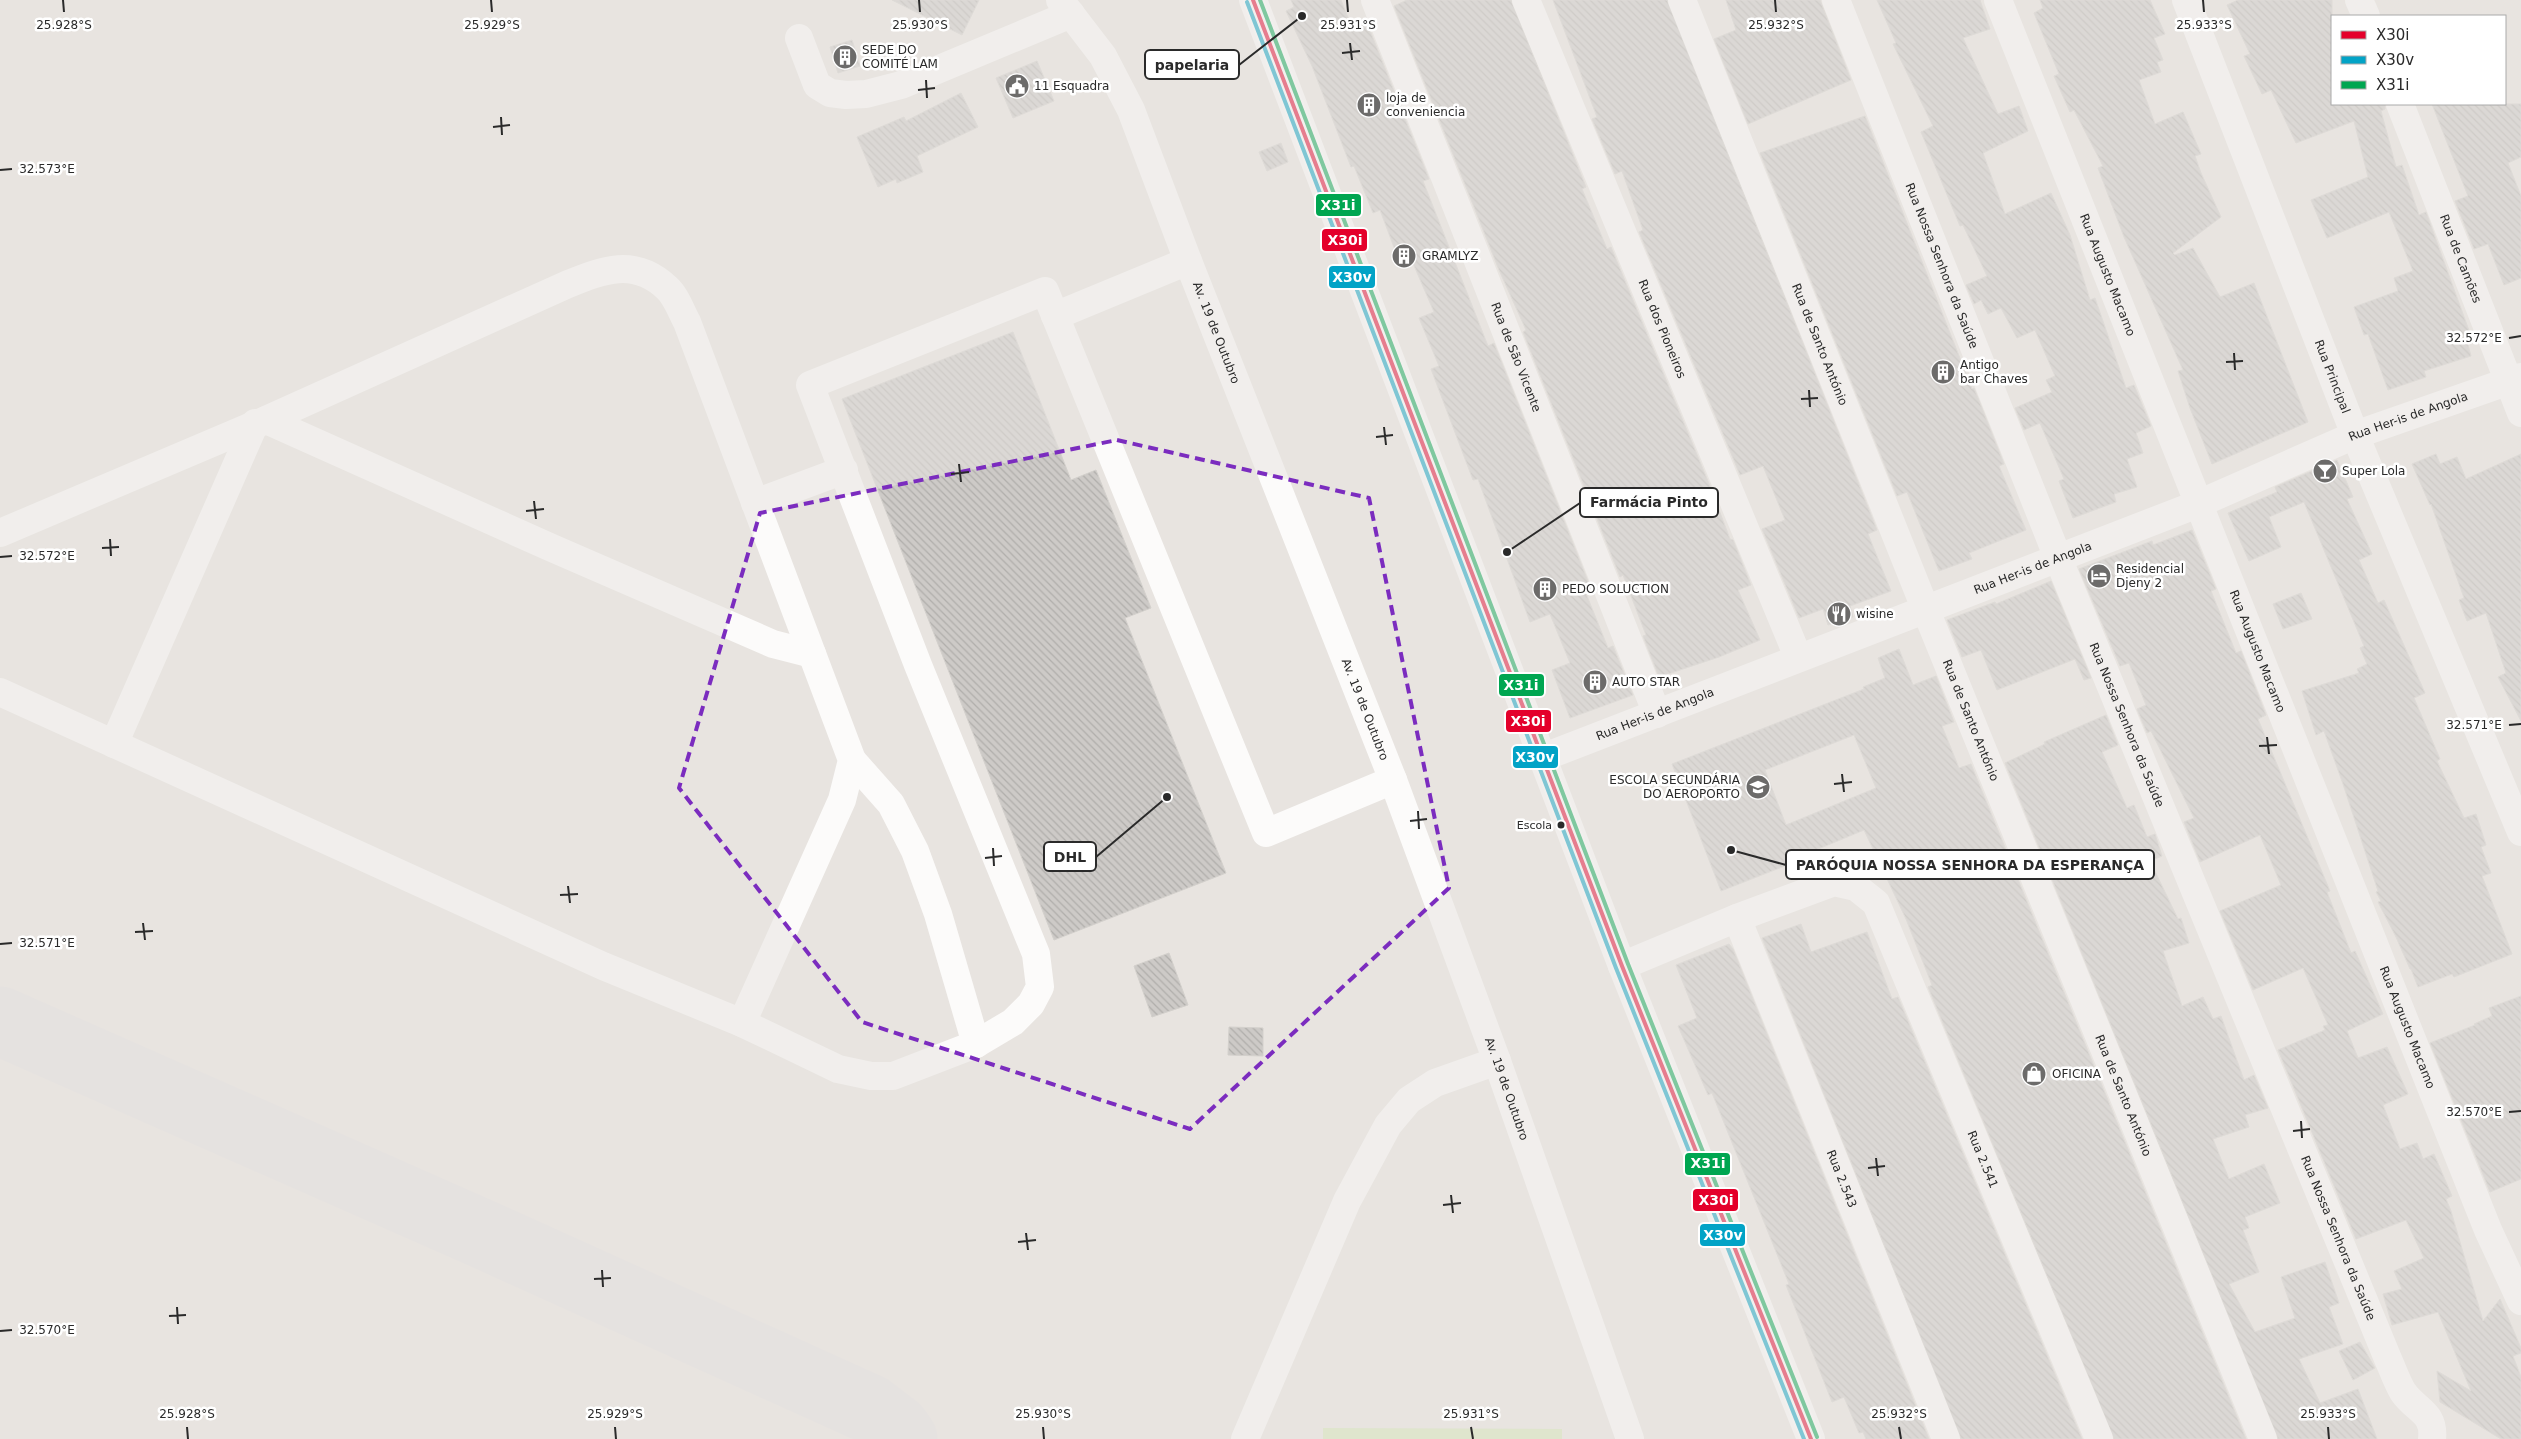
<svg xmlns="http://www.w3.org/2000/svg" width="2521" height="1439" font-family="'DejaVu Sans',sans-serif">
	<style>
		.pitch { fill: #d4e6b7 }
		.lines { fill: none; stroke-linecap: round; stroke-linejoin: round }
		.taxiway { stroke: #e3e0df; stroke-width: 69 }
		.building { fill: url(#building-back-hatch); stroke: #d3d0cc; fill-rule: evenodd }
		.minor { stroke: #fcfbfa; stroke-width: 28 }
		.bus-1-casing { stroke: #fff; stroke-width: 8 }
		.bus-2-casing { stroke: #fff; stroke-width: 8 }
		.bus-3-casing { stroke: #fff; stroke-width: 8 }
		.bus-1 { stroke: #e4002b; stroke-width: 4 }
		.bus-2 { stroke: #02a3c6; stroke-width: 4 }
		.bus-3 { stroke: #00a651; stroke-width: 4 }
		.marked { fill: none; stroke: #7b2cbf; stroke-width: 4; stroke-dasharray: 10 6; stroke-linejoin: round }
		.ticks { fill: none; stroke: #2a2a2a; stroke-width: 2 }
		.bus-dot { fill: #2a2a2a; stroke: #fff; stroke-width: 2 }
		.labels { text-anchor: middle; stroke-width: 5; stroke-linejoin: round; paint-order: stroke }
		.bus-label { font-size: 11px; fill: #2a2a2a; stroke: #fff; text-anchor: end }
		.poi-label { font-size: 12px; fill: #2a2a2a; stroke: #fff; text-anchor: start }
		.street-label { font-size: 12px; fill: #2a2a2a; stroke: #fff }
		.ticks-label { font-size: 12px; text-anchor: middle; fill: #2a2a2a; stroke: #fff; stroke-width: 5; stroke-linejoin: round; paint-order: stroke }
		.leader { fill: none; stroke: #2a2a2a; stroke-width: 2 }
		.callout-dot { fill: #2a2a2a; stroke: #fff; stroke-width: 2 }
		.callout { fill: #fff; stroke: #2a2a2a; stroke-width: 2 }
		.callout-label { font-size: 14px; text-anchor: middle; font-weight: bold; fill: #2a2a2a }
		.line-badge { stroke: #fff; stroke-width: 2 }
		.badge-label { font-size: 14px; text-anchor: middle; font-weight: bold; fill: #fff }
	</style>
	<defs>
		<pattern id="building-back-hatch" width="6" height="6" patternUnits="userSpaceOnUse" patternTransform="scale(1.25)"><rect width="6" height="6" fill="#cdcac7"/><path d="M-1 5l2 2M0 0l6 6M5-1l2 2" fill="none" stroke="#b0aeab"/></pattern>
	</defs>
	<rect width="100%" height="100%" fill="#e8e4e0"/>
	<path class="pitch" d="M1323,1428L1562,1429V1439H1323Z"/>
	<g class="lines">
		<path class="taxiway" d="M0,1021L485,1235L870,1409L896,1429L903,1439"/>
	</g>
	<g class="building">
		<path d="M892,0H979L962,35Z"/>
		<path d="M1291,0H1341L1351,25L1365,18L1429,179L1423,181L1488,346L1494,343L1591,589L1585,591L1608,648L1613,646L1633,695L1570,718L1552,670L1570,663L1550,614L1530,622L1478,479L1473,480L1431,369L1439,366L1419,318L1434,312L1412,261L1401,266L1380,210L1373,213L1354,166L1351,167L1312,66L1286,11L1294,7Z"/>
		<path d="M1407,0H1511L1586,187L1582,189L1607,249L1611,247L1710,486L1730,539L1733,540L1751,585L1738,590L1760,640L1719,657L1659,677L1643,636L1646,635L1623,575L1620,577L1523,332L1526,330L1499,270L1394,6Z"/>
		<path d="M1553,0H1667L1877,530L1868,534L1891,591L1850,606L1853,617L1828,625L1823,609L1799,618L1762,529L1785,520L1763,466L1740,475L1639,232L1643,230L1622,171L1615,174L1592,119L1597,117Z"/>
		<path d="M1726,0H1820L1851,80L1748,124L1714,39L1736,30Z"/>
		<path d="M1877,0H1980L1990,29L1963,38L1998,114L2019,106L2028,131L1983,153L2005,214L2051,193L2070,235L2090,300L2095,298L2126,388L2134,385L2151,426L2136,433L2143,453L2127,459L2137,487L2114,494L2116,502L2073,518L2059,481L2064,479L2040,423L2024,430L2015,408L2052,392L2046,380L2055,376L2035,330L2017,338L2001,308L1988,314L1981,300L1974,304L1966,285L1987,276L1963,225L1960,226L1921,132L1933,126L1893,44L1896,43Z"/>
		<path d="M2040,0H2150L2165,34L2154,38L2163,60L2157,62L2161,72L2139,80L2155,124L2183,112L2201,154L2195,156L2201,173L2221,217L2173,253L2175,255L2193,248L2220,297L2254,283L2308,422L2212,464L2190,408L2178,371L2183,370L2124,237L2098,168L2103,166L2074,110L2070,112L2054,76L2059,74L2034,13L2043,8Z"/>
		<path d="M2238,0H2332V104H2385V109L2381,111L2396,167L2402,165L2419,215L2426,212L2471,336L2466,337L2471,356L2424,371L2426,377L2388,390L2368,334L2364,335L2354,307L2398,291L2394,278L2413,271L2389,212L2327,238L2311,200L2368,177L2354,121L2296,143L2271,90L2262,94L2244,56L2250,54L2227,5Z"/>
		<path d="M852,40L860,66L838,73L830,47Z"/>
		<path d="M1037,61L1054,101L1013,118L996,78Z"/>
		<path d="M961,93L978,127L917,156L923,172L897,183L896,179L878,187L857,137L904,117L906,121Z"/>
		<path d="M2432,104H2521V157L2508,163L2521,196V278L2504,285L2488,244L2474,249L2455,201L2468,196Z"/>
		<path d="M1865,116L1972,389L1974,388L2004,464L1999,466L2026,530L1969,553L1972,559L1939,571L1907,492L1897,496L1760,153Z"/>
		<path d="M1281,143L1288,162L1267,171L1259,152Z"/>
		<path d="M1013,332L1071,480L1096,470L1151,608L1125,618L1226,873L1054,940L842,399Z"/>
		<path d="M2436,454L2440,464L2457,457L2466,479L2521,454V721L2498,677L2506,673L2486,613L2467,621L2459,600L2464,598L2431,504L2430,505L2412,464Z"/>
		<path d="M2337,460L2353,497L2347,499L2372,554L2359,560L2378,603L2384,600L2425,693L2414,698L2440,759L2437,761L2464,818L2476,814L2486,845L2481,847L2491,873L2482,876L2512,954L2454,977L2452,974L2418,987L2411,969H2410L2396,937L2378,902L2381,901L2376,892L2378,891L2343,784L2324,731L2316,735L2302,691L2359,673L2357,669L2367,664L2360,648L2364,646L2304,502L2269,517L2281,547L2249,561L2228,513L2277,492L2275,487Z"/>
		<path d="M2192,530L2216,589L2211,591L2236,653L2241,651L2266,715L2258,719L2330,891L2327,892L2351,953L2355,951L2383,1014L2347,1031L2358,1058L2387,1047L2408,1094L2383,1105L2400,1149L2417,1143L2423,1159L2434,1154L2452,1196L2446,1199L2451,1211L2483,1321L2500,1299L2521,1348V1353L2513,1356L2521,1377V1439H2501L2440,1402L2437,1371L2471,1391L2438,1312L2392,1325L2383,1294L2402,1289L2394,1271L2424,1258L2406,1220L2356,1239L2278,1050L2325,1030L2323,1026L2328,1025L2303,968L2253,990L2220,911L2281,885L2260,835L2200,862L2184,822L2194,818L2151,731L2147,733L2137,709L2146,705L2129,663L2120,666L2079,569L2152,541L2153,545Z"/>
		<path d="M2051,581L2091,678L2084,680L2075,659L1997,690L1981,650L1962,657L1947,620L1995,602L1996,604Z"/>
		<path d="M2301,593L2312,619L2283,629L2273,604Z"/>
		<path d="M1899,649L1913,685L1936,676L1954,722L1942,726L1959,768L1971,764L2246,1439H2114L1928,987L1932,985L1906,919L1864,830L1799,857L1800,860L1721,891L1672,764L1864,689L1863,687L1885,678L1878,658ZM1854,735L1876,788L1786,825L1765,770Z"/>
		<path d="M2106,715L2118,745L2102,752L2127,808L2134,805L2147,837L2155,834L2162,856L2150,861L2178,919L2181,918L2189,943L2163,951L2182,1006L2203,997L2213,1019L2221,1016L2244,1080L2254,1075L2268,1108L2245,1115L2249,1127L2213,1139L2229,1179L2264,1164L2280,1203L2245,1217L2249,1228L2243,1230L2259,1272L2229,1284L2255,1332L2295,1318L2281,1277L2325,1262L2339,1303L2329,1307L2343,1344L2299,1359L2320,1403L2358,1389L2377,1439H2278L2005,763L2045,744L2044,742Z"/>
		<path d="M1801,924L1811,952L1867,932L1892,999L1898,997L2082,1439H1961L1762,938Z"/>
		<path d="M1729,944L1733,949L1929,1439H1866L1863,1432L1859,1433L1844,1397L1832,1402L1786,1285L1789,1284L1712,1093L1708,1095L1678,1026L1697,1018L1676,965Z"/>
		<path d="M1169,953L1188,1005L1152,1017L1134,966Z"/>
		<path d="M2521,996V1179L2490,1192L2430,1043L2475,1025L2474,1024L2492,1016L2489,1008Z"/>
		<path d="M1229,1027L1263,1028V1056L1228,1055Z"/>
		<path d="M2360,1342L2375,1368L2353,1380L2339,1351Z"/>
	</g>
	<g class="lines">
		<g class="minor">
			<path id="s1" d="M1060,0L1103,56L1131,110L1188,261L1393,780L1497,1061L1630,1439"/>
			<path d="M1253,0L1622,966L1811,1439"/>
			<path id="s2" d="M1375,0L1657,714"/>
			<path id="s3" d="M1526,0L1798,657"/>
			<path id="s4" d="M1682,0L1925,608L2263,1439"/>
			<path id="s5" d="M1836,0L2058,558L2388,1359C2393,1370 2397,1382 2403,1392C2416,1411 2435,1412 2432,1439"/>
			<path id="s6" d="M1998,0L2488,1230L2521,1301"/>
			<path id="s7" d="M2186,0L2355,435L2521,832"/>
			<path d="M2359,0L2366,16"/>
			<path d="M799,38L817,85L830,93L846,95L866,94L901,85L1071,14"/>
			<path id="s8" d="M2400,104L2521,413"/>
			<path d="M1055,316L1188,261"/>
			<path d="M266,420L552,548L773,644L812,654"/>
			<path d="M755,503L844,470"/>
			<path d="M0,533L266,420L566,285C603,270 634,257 667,288C676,296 681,311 687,322L852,760L842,800L742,1023"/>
			<path d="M0,692L603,966L742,1023L838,1069L871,1076H893L976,1044L1013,1022L1031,1004L1040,987L1036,954L918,665L810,385L1045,291L1266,833L1393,780"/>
			<path d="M114,744L255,423"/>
			<path id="s9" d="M1544,757L2198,504L2355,435L2521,377"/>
			<path d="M852,760L891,804L915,851L938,914L976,1044"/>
			<path id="s10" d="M1737,918L1946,1439"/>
			<path id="s11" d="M1622,966L1737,918L1834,882L1856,887L1876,903L2099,1439"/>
			<path d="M1245,1439L1347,1201L1388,1125L1409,1100L1435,1083L1497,1061"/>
		</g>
		<defs>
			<path id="bus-1" d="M1253,0L1622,966L1811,1439"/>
			<path id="bus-2" d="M1247,2L1616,968L1804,1439"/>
			<path id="bus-3" d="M1260,0L1628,964L1817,1437"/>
		</defs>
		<use href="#bus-1" class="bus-1-casing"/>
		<use href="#bus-2" class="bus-2-casing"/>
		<use href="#bus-3" class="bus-3-casing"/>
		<use href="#bus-1" class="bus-1"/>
		<use href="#bus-2" class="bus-2"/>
		<use href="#bus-3" class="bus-3"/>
	</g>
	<path d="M0 0H2521V1439H0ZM1117,440L1369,498L1449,888L1190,1129L862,1022L679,788L760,513Z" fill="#e8e4e0" fill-opacity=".55" fill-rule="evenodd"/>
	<path class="marked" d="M1117,440L1369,498L1449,888L1190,1129L862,1022L679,788L760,513Z"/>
	<path class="ticks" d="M63,0L64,12M491,0L492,12M919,0L920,12M1347,0L1348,12M1775,0L1776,12M2203,0L2204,12M1350,43L1352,60M1342,53L1360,51M926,80L927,98M918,90L935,88M501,117L502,135M493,127L510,125M0,170L12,169M2509,338L2521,336M2234,353L2235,370M2226,362L2243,361M1809,390L1810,407M1801,399L1818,398M1384,427L1386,445M1376,437L1393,435M959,464L961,482M951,474L969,472M534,501L536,519M526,511L544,509M110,539L111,556M102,548L119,547M0,557L12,556M2509,725L2521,724M2267,737L2269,754M2259,746L2277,745M1842,774L1844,792M1834,784L1852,782M1418,811L1419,829M1410,821L1427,819M993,848L994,866M985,858L1002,856M568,886L570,903M560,895L578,894M143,923L145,940M135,932L153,931M0,944L12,943M2509,1112L2521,1111M2301,1121L2302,1138M2293,1131L2310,1129M1876,1158L1878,1176M1868,1168L1885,1166M1451,1195L1453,1213M1443,1205L1461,1203M1026,1233L1028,1250M1018,1242L1036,1240M602,1270L603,1287M594,1279L611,1278M177,1307L178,1324M169,1316L186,1315M0,1331L12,1330M187,1427L188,1439M615,1427L616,1439M1043,1427L1044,1439M1471,1427L1473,1439M1899,1427L1901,1439M2328,1427L2329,1439"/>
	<defs>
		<symbol id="building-disc" viewBox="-11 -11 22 22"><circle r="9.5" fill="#6c6b6a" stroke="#fff"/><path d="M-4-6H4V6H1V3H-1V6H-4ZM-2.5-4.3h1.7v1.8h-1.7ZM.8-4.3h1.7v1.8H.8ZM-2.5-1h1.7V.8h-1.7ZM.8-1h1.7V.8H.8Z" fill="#fff"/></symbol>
		<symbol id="civic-disc" viewBox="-11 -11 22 22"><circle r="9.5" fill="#6c6b6a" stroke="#fff"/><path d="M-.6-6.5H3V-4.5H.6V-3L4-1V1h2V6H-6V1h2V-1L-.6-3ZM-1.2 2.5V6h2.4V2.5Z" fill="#fff"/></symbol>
		<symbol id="bar-disc" viewBox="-11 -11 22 22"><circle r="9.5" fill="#6c6b6a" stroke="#fff"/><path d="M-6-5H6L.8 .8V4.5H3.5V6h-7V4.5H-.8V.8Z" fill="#fff"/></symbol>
		<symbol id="hotel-disc" viewBox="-11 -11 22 22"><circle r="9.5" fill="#6c6b6a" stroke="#fff"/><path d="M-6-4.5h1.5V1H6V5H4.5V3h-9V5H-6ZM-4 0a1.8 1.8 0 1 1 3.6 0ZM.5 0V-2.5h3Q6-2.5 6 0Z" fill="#fff"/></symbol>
		<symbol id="restaurant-disc" viewBox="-11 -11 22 22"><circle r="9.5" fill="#6c6b6a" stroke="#fff"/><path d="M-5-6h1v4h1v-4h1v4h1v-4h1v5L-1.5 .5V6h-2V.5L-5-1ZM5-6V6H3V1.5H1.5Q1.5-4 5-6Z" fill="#fff"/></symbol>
		<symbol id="school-disc" viewBox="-11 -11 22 22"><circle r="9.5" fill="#6c6b6a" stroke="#fff"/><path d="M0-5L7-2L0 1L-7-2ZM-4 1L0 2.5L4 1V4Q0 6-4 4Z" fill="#fff"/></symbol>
		<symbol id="shop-disc" viewBox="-11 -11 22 22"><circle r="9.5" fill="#6c6b6a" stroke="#fff"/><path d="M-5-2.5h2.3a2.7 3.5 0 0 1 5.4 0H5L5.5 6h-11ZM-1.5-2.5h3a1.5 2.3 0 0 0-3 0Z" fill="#fff"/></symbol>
	</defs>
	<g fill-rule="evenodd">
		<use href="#building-disc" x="831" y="43" width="28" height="28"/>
		<use href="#civic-disc" x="1003" y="72" width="28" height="28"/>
		<use href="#building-disc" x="1355" y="91" width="28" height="28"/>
		<use href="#building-disc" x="1390" y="242" width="28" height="28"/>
		<use href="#building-disc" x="1929" y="358" width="28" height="28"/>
		<use href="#bar-disc" x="2311" y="457" width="28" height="28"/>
		<use href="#hotel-disc" x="2085" y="562" width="28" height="28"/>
		<use href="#building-disc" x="1531" y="575" width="28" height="28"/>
		<use href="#restaurant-disc" x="1825" y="600" width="28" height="28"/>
		<use href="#building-disc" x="1581" y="668" width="28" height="28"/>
		<use href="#school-disc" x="1744" y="773" width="28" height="28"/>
		<use href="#shop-disc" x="2020" y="1060" width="28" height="28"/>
	</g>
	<circle class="bus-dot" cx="1561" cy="825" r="4.5"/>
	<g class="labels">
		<g class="bus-label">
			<text x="1552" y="829">Escola</text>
		</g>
		<g class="poi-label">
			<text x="862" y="54">SEDE DO<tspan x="862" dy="14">COMITÉ LAM</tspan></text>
			<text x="1034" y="90">11 Esquadra</text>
			<text x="1386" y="102">loja de<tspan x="1386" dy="14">conveniencia</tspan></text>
			<text x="1422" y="260">GRAMLYZ</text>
			<text x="1960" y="369">Antigo<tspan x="1960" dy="14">bar Chaves</tspan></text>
			<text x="2342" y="475">Super Lola</text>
			<text x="2116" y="573">Residencial<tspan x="2116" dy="14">Djeny 2</tspan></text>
			<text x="1562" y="593">PEDO SOLUCTION</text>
			<text x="1856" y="618">wisine</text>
			<text x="1612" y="686">AUTO STAR</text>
			<text x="1740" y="784" text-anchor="end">ESCOLA SECUNDÁRIA<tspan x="1740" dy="14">DO AEROPORTO</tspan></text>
			<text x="2052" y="1078">OFICINA</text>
		</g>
		<g class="street-label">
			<text dy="4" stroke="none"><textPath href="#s8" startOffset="166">Rua de Camões</textPath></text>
			<text dy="4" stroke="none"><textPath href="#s5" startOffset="286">Rua Nossa Senhora da Saúde</textPath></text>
			<text dy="4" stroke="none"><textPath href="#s6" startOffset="296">Rua Augusto Macamo</textPath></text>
			<text dy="4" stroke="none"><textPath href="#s3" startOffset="356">Rua dos Pioneiros</textPath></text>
			<text dy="4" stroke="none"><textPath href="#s1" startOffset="370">Av. 19 de Outubro</textPath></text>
			<text dy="4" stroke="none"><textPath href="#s4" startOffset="371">Rua de Santo António</textPath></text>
			<text dy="4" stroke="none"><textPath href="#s2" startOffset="384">Rua de São Vicente</textPath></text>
			<text dy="4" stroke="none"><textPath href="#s7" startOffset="404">Rua Principal</textPath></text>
			<text dy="4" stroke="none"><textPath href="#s9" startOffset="929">Rua Her-is de Angola</textPath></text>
			<text dy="4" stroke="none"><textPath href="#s9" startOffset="524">Rua Her-is de Angola</textPath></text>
			<text dy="4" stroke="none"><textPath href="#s6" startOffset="701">Rua Augusto Macamo</textPath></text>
			<text dy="4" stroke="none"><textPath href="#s1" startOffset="775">Av. 19 de Outubro</textPath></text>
			<text dy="4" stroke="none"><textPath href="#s9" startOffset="119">Rua Her-is de Angola</textPath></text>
			<text dy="4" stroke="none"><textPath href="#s4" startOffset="776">Rua de Santo António</textPath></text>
			<text dy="4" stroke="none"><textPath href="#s5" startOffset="781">Rua Nossa Senhora da Saúde</textPath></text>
			<text dy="4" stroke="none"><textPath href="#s6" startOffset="1106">Rua Augusto Macamo</textPath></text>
			<text dy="4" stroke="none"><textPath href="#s1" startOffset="1180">Av. 19 de Outubro</textPath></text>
			<text dy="4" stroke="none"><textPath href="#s4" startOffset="1181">Rua de Santo António</textPath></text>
			<text dy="4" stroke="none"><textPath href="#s11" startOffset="554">Rua 2.541</textPath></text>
			<text dy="4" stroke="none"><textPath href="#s10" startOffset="281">Rua 2.543</textPath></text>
			<text dy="4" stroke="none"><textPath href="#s5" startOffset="1336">Rua Nossa Senhora da Saúde</textPath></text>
		</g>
	</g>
	<g class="ticks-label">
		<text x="64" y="29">25.928°S</text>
		<text x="492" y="29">25.929°S</text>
		<text x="920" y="29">25.930°S</text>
		<text x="1348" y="29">25.931°S</text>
		<text x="1776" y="29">25.932°S</text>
		<text x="2204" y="29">25.933°S</text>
		<text x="47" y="173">32.573°E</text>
		<text x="2474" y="342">32.572°E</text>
		<text x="47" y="560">32.572°E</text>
		<text x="2474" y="729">32.571°E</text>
		<text x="47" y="947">32.571°E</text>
		<text x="2474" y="1116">32.570°E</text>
		<text x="47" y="1334">32.570°E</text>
		<text x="187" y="1418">25.928°S</text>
		<text x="615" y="1418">25.929°S</text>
		<text x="1043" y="1418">25.930°S</text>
		<text x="1471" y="1418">25.931°S</text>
		<text x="1899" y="1418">25.932°S</text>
		<text x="2328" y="1418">25.933°S</text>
	</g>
	<path class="leader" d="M1302 16L1239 65M1507 552L1580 503M1167 797L1096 857M1731 850L1786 865"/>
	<g class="callout-dot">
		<circle cx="1302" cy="16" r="5"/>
		<circle cx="1507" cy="552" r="5"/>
		<circle cx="1167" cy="797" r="5"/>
		<circle cx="1731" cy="850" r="5"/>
	</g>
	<g class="callout">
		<rect x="1145" y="50" width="94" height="29" rx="5"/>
		<rect x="1580" y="488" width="138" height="29" rx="5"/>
		<rect x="1044" y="842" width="52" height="29" rx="5"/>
		<rect x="1786" y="850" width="368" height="29" rx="5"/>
	</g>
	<g class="callout-label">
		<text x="1192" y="70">papelaria</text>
		<text x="1649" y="507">Farmácia Pinto</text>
		<text x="1070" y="862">DHL</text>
		<text x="1970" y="870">PARÓQUIA NOSSA SENHORA DA ESPERANÇA</text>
	</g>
	<g class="line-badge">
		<rect x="1315" y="193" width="47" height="24" rx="5" fill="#00a651"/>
		<rect x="1321" y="228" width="47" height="24" rx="5" fill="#e4002b"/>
		<rect x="1328" y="265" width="48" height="24" rx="5" fill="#02a3c6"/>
		<rect x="1498" y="673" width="47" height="24" rx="5" fill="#00a651"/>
		<rect x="1505" y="709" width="47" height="24" rx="5" fill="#e4002b"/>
		<rect x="1512" y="745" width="47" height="24" rx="5" fill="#02a3c6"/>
		<rect x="1684" y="1152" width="47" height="24" rx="5" fill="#00a651"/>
		<rect x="1692" y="1188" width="47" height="24" rx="5" fill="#e4002b"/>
		<rect x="1699" y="1223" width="47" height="24" rx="5" fill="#02a3c6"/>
	</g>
	<g class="badge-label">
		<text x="1338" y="210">X31i</text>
		<text x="1345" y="245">X30i</text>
		<text x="1352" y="282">X30v</text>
		<text x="1521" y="690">X31i</text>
		<text x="1528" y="726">X30i</text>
		<text x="1535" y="762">X30v</text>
		<text x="1708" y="1168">X31i</text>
		<text x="1716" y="1205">X30i</text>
		<text x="1723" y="1240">X30v</text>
	</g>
	<rect x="2331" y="15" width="175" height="90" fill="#ffffff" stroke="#aaaaaa"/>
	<rect x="2341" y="31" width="25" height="8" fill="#e4002b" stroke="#aaaaaa"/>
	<text x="2376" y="40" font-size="15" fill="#2a2a2a">X30i</text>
	<rect x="2341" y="56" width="25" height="8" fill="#02a3c6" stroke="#aaaaaa"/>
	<text x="2376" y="65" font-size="15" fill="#2a2a2a">X30v</text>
	<rect x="2341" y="81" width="25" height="8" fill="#00a651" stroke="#aaaaaa"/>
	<text x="2376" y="90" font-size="15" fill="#2a2a2a">X31i</text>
</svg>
